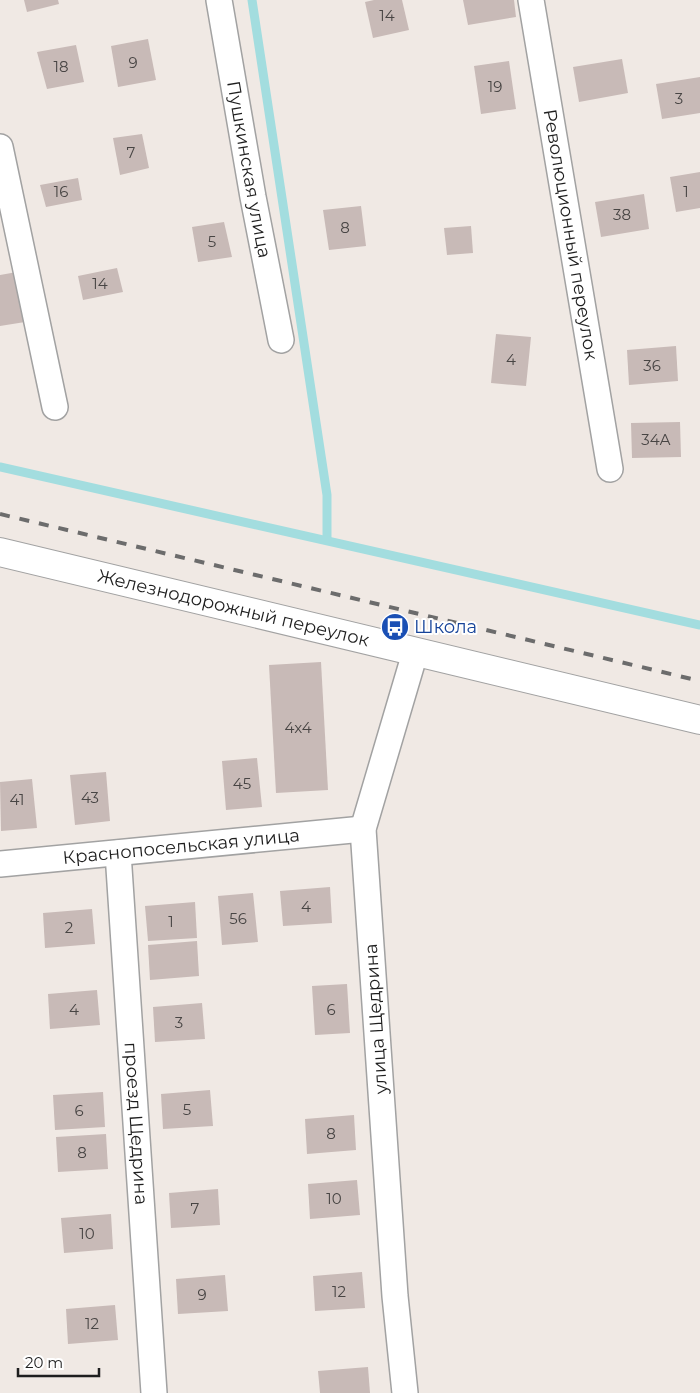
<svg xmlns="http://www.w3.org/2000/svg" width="700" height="1393" font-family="Montserrat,sans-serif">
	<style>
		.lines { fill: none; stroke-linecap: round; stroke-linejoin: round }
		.stream { stroke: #a3dddf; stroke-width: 9 }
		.building { fill: #c8bab7 }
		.minor-casing { stroke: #a2a2a2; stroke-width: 28 }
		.tertiary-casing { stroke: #a2a2a2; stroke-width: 30 }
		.minor { stroke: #fff; stroke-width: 25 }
		.tertiary { stroke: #fff; stroke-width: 28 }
		.rail { stroke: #6c6c6c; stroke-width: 4; stroke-dasharray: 10 10; stroke-linecap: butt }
		.labels { text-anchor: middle; stroke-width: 4; stroke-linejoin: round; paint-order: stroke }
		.number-label { font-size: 15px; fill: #484544 }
		.street-label { font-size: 18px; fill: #1e1e1e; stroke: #fff }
		.transit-label { font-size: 18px; fill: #164399; stroke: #fff; text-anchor: start }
	</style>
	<rect width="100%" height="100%" fill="#f0e9e4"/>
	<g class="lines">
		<g class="stream">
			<path d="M252,0L327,495V540"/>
			<path d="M0,467L700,625"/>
		</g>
	</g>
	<g class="building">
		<path d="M24,0H58L59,4L27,12Z"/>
		<path d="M374,0H402L409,30L373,38L365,2Z"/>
		<path d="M463,0H514L516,17L468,25Z"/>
		<path d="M148,39L156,80L118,87L111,46Z"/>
		<path d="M76,45L84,82L47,89L37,52Z"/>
		<path d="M622,59L628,93L579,102L573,67Z"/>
		<path d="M509,61L516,109L481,114L474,66Z"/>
		<path d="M700,77V113L662,119L656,84Z"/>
		<path d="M142,134L149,168L120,175L113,138Z"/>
		<path d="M700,172V208L676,212L670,177Z"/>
		<path d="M78,178L82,200L46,207L40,185Z"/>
		<path d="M644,194L649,229L601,237L595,202Z"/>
		<path d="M361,206L366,246L329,250L323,210Z"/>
		<path d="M224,222L232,257L198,262L192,227Z"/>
		<path d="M471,226L473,253L447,255L444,228Z"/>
		<path d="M117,268L123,292L83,300L78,276Z"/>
		<path d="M17,272L25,322L0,326V275Z"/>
		<path d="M496,334L531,337L526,386L491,383Z"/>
		<path d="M676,346L678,381L629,385L627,350Z"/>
		<path d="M680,422L681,457L632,458L631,423Z"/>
		<path d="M321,662L328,790L276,793L269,665Z"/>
		<path d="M257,758L262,807L226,810L222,761Z"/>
		<path d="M106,772L110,821L75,825L70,775Z"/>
		<path d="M32,779L37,828L1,831L0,782Z"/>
		<path d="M330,887L332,923L283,926L280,891Z"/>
		<path d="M253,893L258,942L222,945L218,896Z"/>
		<path d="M195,902L197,938L148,941L145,906Z"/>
		<path d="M92,909L95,944L45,948L43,913Z"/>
		<path d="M197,941L199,976L150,980L148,945Z"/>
		<path d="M347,984L350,1033L315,1035L312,986Z"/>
		<path d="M97,990L100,1025L50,1029L48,994Z"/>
		<path d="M202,1003L205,1039L155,1042L153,1007Z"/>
		<path d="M210,1090L213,1126L163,1129L161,1094Z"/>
		<path d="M103,1092L105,1127L55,1130L53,1095Z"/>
		<path d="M354,1115L356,1150L307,1154L305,1119Z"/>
		<path d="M106,1134L108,1169L58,1172L56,1137Z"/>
		<path d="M357,1180L360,1215L310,1219L308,1184Z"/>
		<path d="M218,1189L220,1225L171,1228L169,1193Z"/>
		<path d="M111,1214L113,1249L64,1253L61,1218Z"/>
		<path d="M362,1272L365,1308L315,1311L313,1276Z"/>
		<path d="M225,1275L228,1311L178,1314L176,1279Z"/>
		<path d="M115,1305L118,1340L68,1344L66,1309Z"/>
		<path d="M368,1367L370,1393H320L318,1371Z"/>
	</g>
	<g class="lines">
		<defs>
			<g id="minor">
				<path id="s1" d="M219,0L253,197L281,340"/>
				<path id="s2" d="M531,0L610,469"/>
				<path d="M0,147L55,407"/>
				<path id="s3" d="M118,853L154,1393"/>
				<path id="s4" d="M0,864L363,829"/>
				<path d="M405,1393L395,1296L363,829L415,653"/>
			</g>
			<g id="tertiary">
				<path id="s5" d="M0,552L700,720"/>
			</g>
		</defs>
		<use href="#minor" class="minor-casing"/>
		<use href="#tertiary" class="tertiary-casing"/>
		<use href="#minor" class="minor"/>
		<use href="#tertiary" class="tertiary"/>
		<path class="rail" d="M0,514L700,681"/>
	</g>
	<defs>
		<symbol id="bus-disc" viewBox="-11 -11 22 22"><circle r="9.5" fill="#1a4fb4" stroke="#fff"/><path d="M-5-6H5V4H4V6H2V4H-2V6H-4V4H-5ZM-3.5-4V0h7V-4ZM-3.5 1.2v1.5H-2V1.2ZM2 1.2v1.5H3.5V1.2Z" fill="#fff"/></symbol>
	</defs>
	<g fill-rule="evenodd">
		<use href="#bus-disc" x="379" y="611" width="32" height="32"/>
	</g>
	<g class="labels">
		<g class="number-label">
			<text x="387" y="21">14</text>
			<text x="133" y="68">9</text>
			<text x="61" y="72">18</text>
			<text x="495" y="92">19</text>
			<text x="679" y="104">3</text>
			<text x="131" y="158">7</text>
			<text x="61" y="197">16</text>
			<text x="686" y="197">1</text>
			<text x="622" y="220">38</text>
			<text x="345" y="233">8</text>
			<text x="212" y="247">5</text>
			<text x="100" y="289">14</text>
			<text x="511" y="365">4</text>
			<text x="652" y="371">36</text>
			<text x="656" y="445">34А</text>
			<text x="298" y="733">4x4</text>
			<text x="242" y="789">45</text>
			<text x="90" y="803">43</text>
			<text x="17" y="805">41</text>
			<text x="306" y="912">4</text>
			<text x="238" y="924">56</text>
			<text x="171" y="927">1</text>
			<text x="69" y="933">2</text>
			<text x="74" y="1015">4</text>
			<text x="331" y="1015">6</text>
			<text x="179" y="1028">3</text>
			<text x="187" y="1115">5</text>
			<text x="79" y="1116">6</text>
			<text x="331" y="1139">8</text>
			<text x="82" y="1158">8</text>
			<text x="334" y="1204">10</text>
			<text x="195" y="1214">7</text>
			<text x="87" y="1239">10</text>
			<text x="339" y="1297">12</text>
			<text x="202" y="1300">9</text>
			<text x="92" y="1329">12</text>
		</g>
		<g class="street-label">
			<text dy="6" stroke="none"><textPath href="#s1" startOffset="172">Пушкинская улица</textPath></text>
			<text dy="6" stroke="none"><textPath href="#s2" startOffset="238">Революционный переулок</textPath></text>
			<text dy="6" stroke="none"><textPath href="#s5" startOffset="240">Железнодорожный переулок</textPath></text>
			<text dy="6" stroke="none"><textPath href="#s4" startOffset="182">Краснопосельская улица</textPath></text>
			<text transform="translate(376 1019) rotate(-94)" y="6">улица Щедрина</text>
			<text dy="6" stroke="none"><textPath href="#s3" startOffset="271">проезд Щедрина</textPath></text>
		</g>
		<g class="transit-label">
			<text x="414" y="633">Школа</text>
		</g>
	</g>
	<path d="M18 1368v8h81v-8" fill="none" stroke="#1e1e1e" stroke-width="2.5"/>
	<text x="25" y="1368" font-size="15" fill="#1e1e1e" stroke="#ffffff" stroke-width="4" paint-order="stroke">20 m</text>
</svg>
